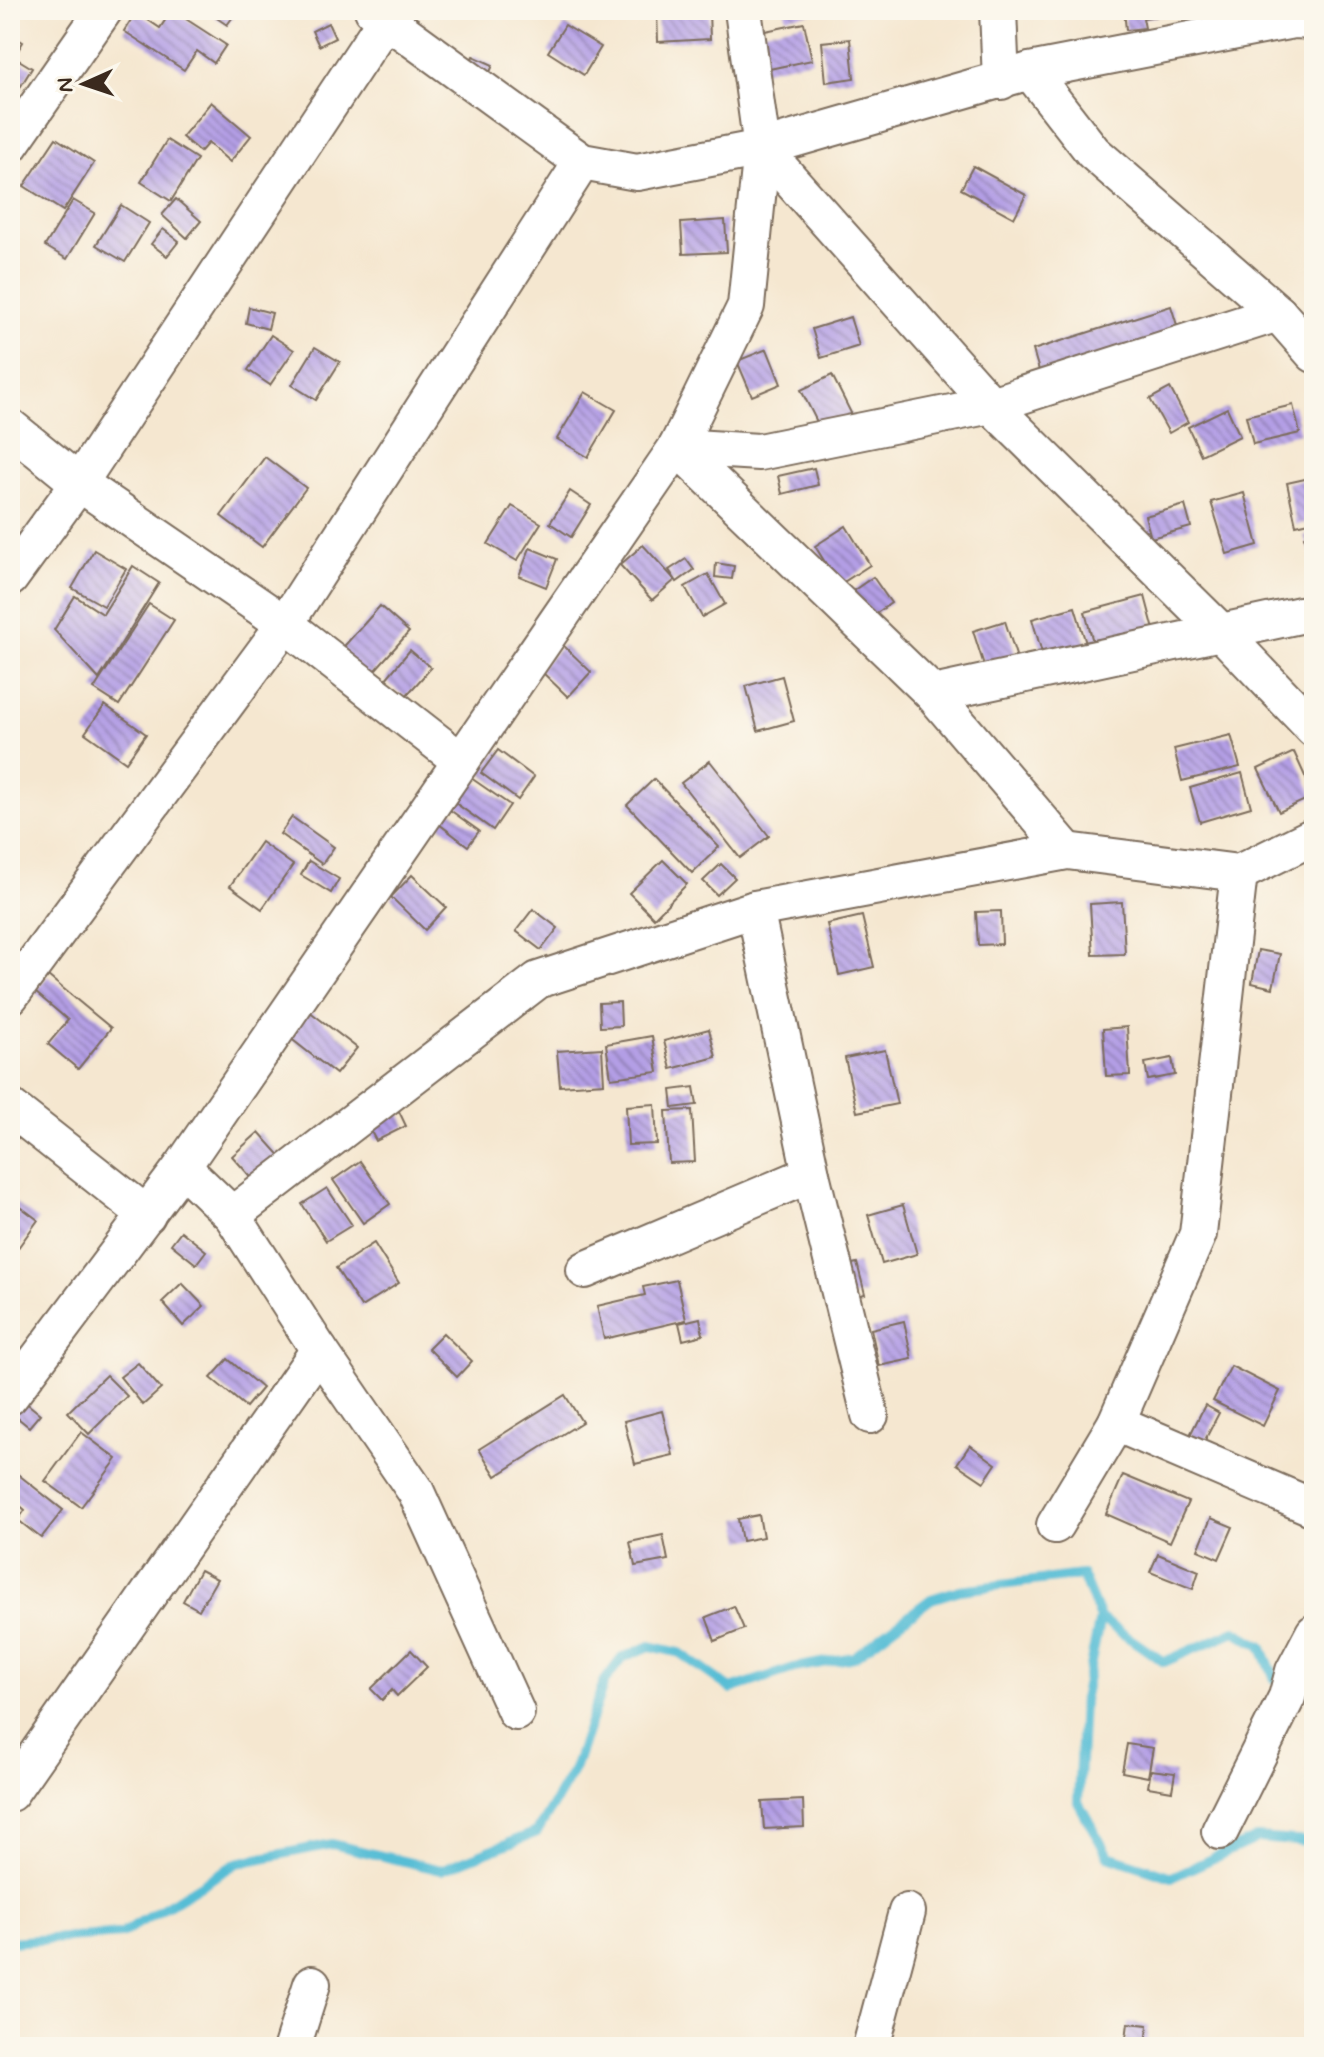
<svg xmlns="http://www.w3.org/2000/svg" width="1324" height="2057" font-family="Mynerve,sans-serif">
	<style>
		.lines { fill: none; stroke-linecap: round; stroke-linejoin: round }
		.stream { stroke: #57bdd5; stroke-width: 10 }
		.building { fill: url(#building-back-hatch) }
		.street-casing { stroke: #7c6c5c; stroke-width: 40 }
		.street { stroke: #fff; stroke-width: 36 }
	</style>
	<defs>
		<pattern id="building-back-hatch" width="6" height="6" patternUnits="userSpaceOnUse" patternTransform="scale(2)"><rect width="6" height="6" fill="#b39ee5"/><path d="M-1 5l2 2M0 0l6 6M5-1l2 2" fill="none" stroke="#9381b9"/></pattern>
	</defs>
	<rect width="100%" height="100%" fill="#fbf7ec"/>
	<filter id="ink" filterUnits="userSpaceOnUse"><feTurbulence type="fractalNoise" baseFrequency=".0125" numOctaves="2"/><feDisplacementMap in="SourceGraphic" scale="16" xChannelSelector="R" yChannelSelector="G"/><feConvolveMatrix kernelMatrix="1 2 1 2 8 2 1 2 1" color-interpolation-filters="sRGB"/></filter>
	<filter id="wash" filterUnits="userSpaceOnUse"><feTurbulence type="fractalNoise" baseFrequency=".006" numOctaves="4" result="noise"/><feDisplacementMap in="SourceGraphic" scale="32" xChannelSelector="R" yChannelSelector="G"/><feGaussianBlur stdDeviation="1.8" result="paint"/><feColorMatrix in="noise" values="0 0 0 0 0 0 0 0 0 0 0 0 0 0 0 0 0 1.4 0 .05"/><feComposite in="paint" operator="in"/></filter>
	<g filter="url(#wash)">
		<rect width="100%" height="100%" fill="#f5e7d0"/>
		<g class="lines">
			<g class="stream">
				<path d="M1100,1618L1083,1701L1078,1802L1108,1856L1172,1877L1257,1838L1309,1842L1314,1845"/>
				<path d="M10,1942L121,1934L237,1863L332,1844L441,1870L537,1832L574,1769L604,1682L622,1658L650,1646L680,1653L731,1689L794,1668L854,1657L931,1599L960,1590L1082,1575L1100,1618L1164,1662L1235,1631L1261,1646L1275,1679H1285"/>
			</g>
		</g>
		<g id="blocks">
			<g class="building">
				<path d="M172,10L226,45L214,63L197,51L184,70L124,31L136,12L160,28Z"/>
				<path d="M205,10H238L227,25Z"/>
				<path d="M657,10H709L710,39L658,42Z"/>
				<path d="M785,10H813V13L786,17Z"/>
				<path d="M1124,10H1192L1193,12L1143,18L1145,28L1126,30Z"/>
				<path d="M328,23L335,38L319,46L312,31Z"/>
				<path d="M804,23L812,60L760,71L751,34Z"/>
				<path d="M565,25L601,47L584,75L548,52Z"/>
				<path d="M10,34L23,42L14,57L32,68L16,94L10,91Z"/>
				<path d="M850,39L854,78L826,82L822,42Z"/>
				<path d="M473,56L493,65L485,84L464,75Z"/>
				<path d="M211,102L251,136L230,162L208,143L200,152L182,137Z"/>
				<path d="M56,138L94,163L63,211L24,186Z"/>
				<path d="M167,140L197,159L171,201L141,182Z"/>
				<path d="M973,166L1026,195L1014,218L961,189Z"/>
				<path d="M176,199L201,221L187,238L162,215Z"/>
				<path d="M73,200L95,213L67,259L45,246Z"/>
				<path d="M121,205L149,223L125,262L96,245Z"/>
				<path d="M725,220L727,252L683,254L681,223Z"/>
				<path d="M163,229L179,241L167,256L151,244Z"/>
				<path d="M1171,306L1182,341L1043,384L1033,350Z"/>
				<path d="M249,307L272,313L268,329L246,323Z"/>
				<path d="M850,317L859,346L821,358L812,329Z"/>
				<path d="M271,335L294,350L270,385L248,370Z"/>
				<path d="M315,347L340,362L316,400L292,385Z"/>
				<path d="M767,349L781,384L752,396L737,361Z"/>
				<path d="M832,375L854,419L823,434L801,390Z"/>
				<path d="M1170,388L1188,422L1169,433L1150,399Z"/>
				<path d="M585,392L616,410L588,457L557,439Z"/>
				<path d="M1293,405L1300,433L1253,444L1246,416Z"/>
				<path d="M1227,408L1240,436L1201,455L1188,427Z"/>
				<path d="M265,457L306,488L262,547L221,516Z"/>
				<path d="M814,468L818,485L782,494L778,476Z"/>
				<path d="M1314,477V521L1296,525L1287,483Z"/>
				<path d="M570,491L591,505L571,537L550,523Z"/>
				<path d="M1244,493L1258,545L1227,554L1211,502Z"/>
				<path d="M1185,505L1191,527L1151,538L1145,516Z"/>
				<path d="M512,506L541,523L517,561L488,544Z"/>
				<path d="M846,526L870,565L839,585L815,546Z"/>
				<path d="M1314,532V561L1304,536Z"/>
				<path d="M643,545L675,580L652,600L620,565Z"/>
				<path d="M530,548L557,559L546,587L519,576Z"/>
				<path d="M94,550L126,569L104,606L72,588Z"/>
				<path d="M686,559L694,570L677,582L669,570Z"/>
				<path d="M716,563L734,566L732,579L715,577Z"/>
				<path d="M133,566L159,583L99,679L54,630L75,596L103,614Z"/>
				<path d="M708,574L725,604L702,617L685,587Z"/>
				<path d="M873,577L891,603L858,626L840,600Z"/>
				<path d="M1145,596L1158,645L1098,661L1085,612Z"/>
				<path d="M149,604L174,620L119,705L94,689Z"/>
				<path d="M380,606L409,632L367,679L338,653Z"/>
				<path d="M1075,607L1091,660L1048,673L1032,619Z"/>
				<path d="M1005,621L1021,671L989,681L973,631Z"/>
				<path d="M563,645L591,672L568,697L539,669Z"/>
				<path d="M410,650L431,668L405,697L385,680Z"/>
				<path d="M782,676L794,721L758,731L746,686Z"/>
				<path d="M105,705L146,734L126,762L85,733Z"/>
				<path d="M1231,735L1240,767L1182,781L1174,749Z"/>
				<path d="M498,750L534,777L518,800L481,773Z"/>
				<path d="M1294,752L1314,796L1279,812L1258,769Z"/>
				<path d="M710,761L769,836L740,858L681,783Z"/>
				<path d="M1242,773L1251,807L1200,822L1190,788Z"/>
				<path d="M471,778L510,805L493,830L454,802Z"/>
				<path d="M654,779L719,847L692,873L627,805Z"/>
				<path d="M450,810L479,831L468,846L439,824Z"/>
				<path d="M292,817L334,847L322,864L280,834Z"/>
				<path d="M261,842L293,865L262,909L230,886Z"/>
				<path d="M663,860L687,884L654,918L629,893Z"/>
				<path d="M309,861L339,879L331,893L301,875Z"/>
				<path d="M721,864L735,878L717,895L703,881Z"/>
				<path d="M412,875L446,907L425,930L391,897Z"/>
				<path d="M1122,902L1125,954L1093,955L1090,904Z"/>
				<path d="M533,909L558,928L541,950L516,931Z"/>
				<path d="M1001,911L1002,944L978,945L976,912Z"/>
				<path d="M862,916L874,967L839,975L827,924Z"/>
				<path d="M1258,950L1280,954L1273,988L1252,983Z"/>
				<path d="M48,976L111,1028L78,1069L48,1044L68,1020L35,992Z"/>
				<path d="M620,1002L621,1026L600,1027L599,1003Z"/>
				<path d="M309,1011L357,1048L336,1074L289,1037Z"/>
				<path d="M1127,1027L1130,1075L1106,1076L1103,1029Z"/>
				<path d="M709,1029L716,1057L671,1069L664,1041Z"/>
				<path d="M652,1036L658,1072L611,1078L606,1044Z"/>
				<path d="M602,1048L604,1083L560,1086L557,1051Z"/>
				<path d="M885,1050L897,1104L857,1112L845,1058Z"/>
				<path d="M1172,1058L1175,1075L1148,1080L1145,1063Z"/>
				<path d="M694,1087L697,1105L673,1108L671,1090Z"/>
				<path d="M655,1104L657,1144L628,1145L626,1106Z"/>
				<path d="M396,1105L406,1126L376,1141L365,1120Z"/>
				<path d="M692,1110L695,1162L669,1163L666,1111Z"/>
				<path d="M259,1132L284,1160L257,1184L232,1156Z"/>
				<path d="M360,1161L390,1204L363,1223L333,1180Z"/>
				<path d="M327,1188L352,1225L326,1241L302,1204Z"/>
				<path d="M10,1199L38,1220L10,1259Z"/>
				<path d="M903,1205L917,1254L882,1264L868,1215Z"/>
				<path d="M181,1231L206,1251L196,1264L171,1244Z"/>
				<path d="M374,1243L399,1283L361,1307L336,1268Z"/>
				<path d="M857,1263L865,1294L843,1299L835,1268Z"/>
				<path d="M677,1280L686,1320L604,1339L597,1306L645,1295L643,1287Z"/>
				<path d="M182,1283L204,1306L183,1326L162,1302Z"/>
				<path d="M700,1318L703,1335L683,1340L679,1323Z"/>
				<path d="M904,1321L912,1359L879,1366L871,1329Z"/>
				<path d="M443,1333L472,1361L457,1377L428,1348Z"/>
				<path d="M228,1359L262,1388L246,1407L211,1378Z"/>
				<path d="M138,1363L161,1389L143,1405L120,1377Z"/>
				<path d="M1231,1366L1280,1391L1263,1426L1213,1401Z"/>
				<path d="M106,1375L127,1396L89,1434L68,1412Z"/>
				<path d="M565,1395L582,1422L496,1476L479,1449Z"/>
				<path d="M24,1401L40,1414L29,1427L13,1414Z"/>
				<path d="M1205,1405L1219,1413L1204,1442L1190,1435Z"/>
				<path d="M662,1411L673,1455L635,1464L624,1421Z"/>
				<path d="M81,1432L117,1459L81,1507L45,1481Z"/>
				<path d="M970,1445L996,1464L984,1482L957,1464Z"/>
				<path d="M10,1468L63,1510L41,1538L18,1520L25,1510L10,1497Z"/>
				<path d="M1123,1475L1188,1502L1170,1542L1106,1514Z"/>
				<path d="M759,1515L763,1537L742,1541L738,1519Z"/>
				<path d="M1211,1518L1233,1527L1219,1559L1198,1550Z"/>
				<path d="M663,1535L668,1560L635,1566L630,1542Z"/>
				<path d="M1158,1554L1199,1571L1193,1589L1150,1572Z"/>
				<path d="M200,1570L217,1579L199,1610L183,1601Z"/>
				<path d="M734,1606L744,1629L715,1641L706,1617Z"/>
				<path d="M411,1650L427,1667L397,1696L392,1690L382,1700L371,1689Z"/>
				<path d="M1127,1744L1153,1748L1148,1777L1122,1772Z"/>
				<path d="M1151,1770L1175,1773L1172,1791L1148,1787Z"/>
				<path d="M803,1800L804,1827L764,1829L762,1802Z"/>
				<path d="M1128,2023L1148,2025L1146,2047H1125Z"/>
			</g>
		</g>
	</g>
	<g filter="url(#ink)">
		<use href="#blocks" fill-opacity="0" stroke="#7c6c5c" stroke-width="2"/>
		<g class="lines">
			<defs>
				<g id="street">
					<path d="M373,10L582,162L637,172L762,148L1030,71L1293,20L1314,21"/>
					<path d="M998,10L1001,81"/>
					<path d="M1030,71L1093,152L1278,313L1314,354"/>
					<path d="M10,145L104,10"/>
					<path d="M762,148L991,405L1221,632L1314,729"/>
					<path d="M10,427L79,483L285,624L461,761"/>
					<path d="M677,447L759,452L991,405L1278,313"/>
					<path d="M677,447L933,694L1067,851"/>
					<path d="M10,578L79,483L392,10"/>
					<path d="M933,694L1314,612"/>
					<path d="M755,909L811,1174L870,1415"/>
					<path d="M10,996L285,624L582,162"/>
					<path d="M10,1107L147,1215"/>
					<path d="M182,1167L232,1215L319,1350L416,1492L516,1712"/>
					<path d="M232,1215L538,980L755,909L1067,851L1239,873L1314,836"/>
					<path d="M585,1270L811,1174"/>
					<path d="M10,1396L182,1167L677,447L746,306L762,148L743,10"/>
					<path d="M1116,1423L1314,1508"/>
					<path d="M1055,1525L1116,1423L1198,1234L1239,873"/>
					<path d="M10,1793L319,1350"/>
					<path d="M1220,1831L1287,1697L1294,1671L1314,1633"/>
					<path d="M292,2047L312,1984"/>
					<path d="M871,2047L907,1912"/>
				</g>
			</defs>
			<use href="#street" class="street-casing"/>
			<use href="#street" class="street"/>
		</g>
	</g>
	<rect width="1324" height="2057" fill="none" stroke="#fbf7ec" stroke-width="40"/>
	<g transform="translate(84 84) rotate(267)" stroke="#fbf7ec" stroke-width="6" paint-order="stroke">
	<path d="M0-6L14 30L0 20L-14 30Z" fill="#3b2a1e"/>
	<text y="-12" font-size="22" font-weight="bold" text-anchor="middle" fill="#3b2a1e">N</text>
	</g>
</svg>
